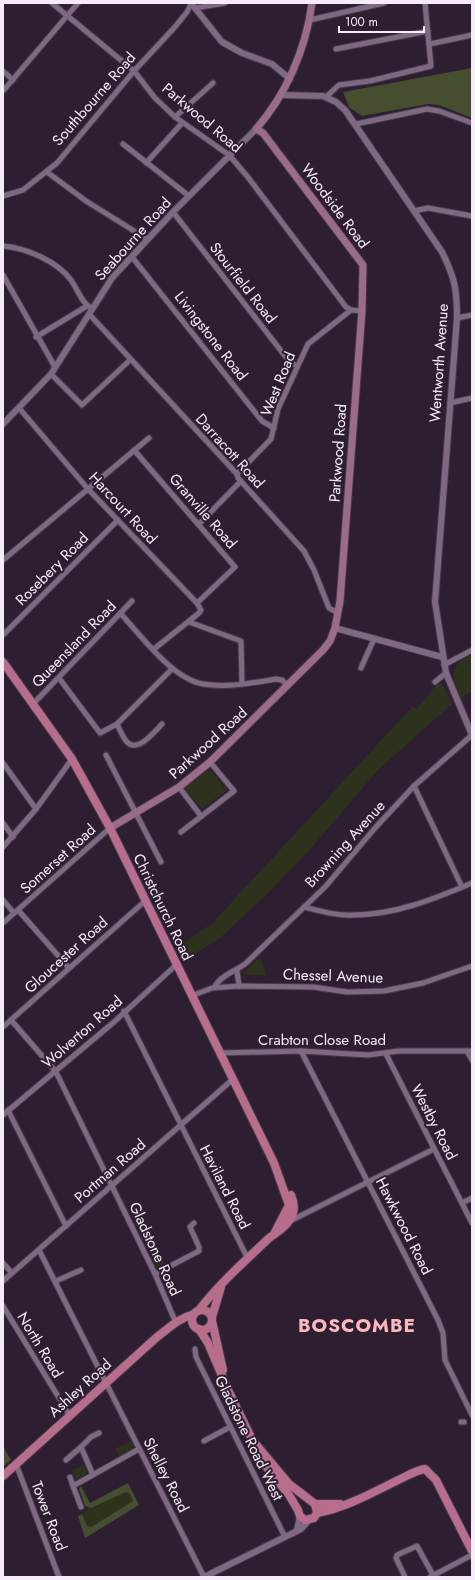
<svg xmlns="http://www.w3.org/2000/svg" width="475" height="1580" font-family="Jost,sans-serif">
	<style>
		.green { fill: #2c321c }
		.forest { fill: #454e2f }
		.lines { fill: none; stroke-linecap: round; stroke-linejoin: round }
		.minor-casing { stroke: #47394a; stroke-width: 7 }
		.tertiary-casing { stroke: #47394a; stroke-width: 8 }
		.secondary-casing { stroke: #47394a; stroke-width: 9 }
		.primary-casing { stroke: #47394a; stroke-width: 10 }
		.minor { stroke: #7d6981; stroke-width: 5 }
		.tertiary { stroke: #7d6981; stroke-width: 6 }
		.secondary { stroke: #9a6c87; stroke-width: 7 }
		.primary { stroke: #b66e8c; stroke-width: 8 }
		.labels { text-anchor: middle; stroke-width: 4; stroke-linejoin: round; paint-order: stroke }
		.street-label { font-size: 15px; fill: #f6ebf8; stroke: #2e1e32 }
		.district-label { font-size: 19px; font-weight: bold; letter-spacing: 1px; fill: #fdb8bc; stroke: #2e1e32 }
	</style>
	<rect width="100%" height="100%" fill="#2e1e32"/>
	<g class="green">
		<path d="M472,654V691L461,698C452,675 447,667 472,654Z"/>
		<path d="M442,683L452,704L378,770L306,854L264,897L219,939L183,961L177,947L217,920L216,919L412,707L417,709L437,684Z"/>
		<path d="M209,769L227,790L202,809L185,788Z"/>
		<path d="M260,957L266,975H244L243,973Z"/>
		<path d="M162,1256L166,1265L160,1269L156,1268L152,1261Z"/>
		<path d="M131,1441L133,1445L132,1449L119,1456L115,1449Z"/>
		<path d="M85,1465L87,1474L77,1479H75L72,1470Z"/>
		<path d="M127,1491L129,1493L133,1502L90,1527H87L82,1514L87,1509Z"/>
	</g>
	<g class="forest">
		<path d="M472,68V118L439,105L428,104L362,116L349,107L343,92Z"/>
		<path d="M3,1446L11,1460L3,1467Z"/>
		<path d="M128,1483L139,1505L85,1538L78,1516L82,1514L87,1526L91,1527L133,1501L129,1493L126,1492L91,1508L85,1506L79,1489L81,1486L90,1503Z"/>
	</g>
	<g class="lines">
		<defs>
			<g id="minor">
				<path d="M52,3L134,71L155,98L175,117L229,155L247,176L346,307L351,310L362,311"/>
				<path d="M195,8L225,3"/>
				<path d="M310,20L384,3"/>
				<path d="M430,44L472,35"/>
				<path d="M336,49L428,31"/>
				<path d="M3,71L13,80"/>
				<path d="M3,91L78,3"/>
				<path d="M327,96L339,85L370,81L431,66L425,3"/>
				<path d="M175,117L213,83"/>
				<path d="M356,124L427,109L439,111L472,123"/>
				<path d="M123,144L189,196"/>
				<path d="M146,163L182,123"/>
				<path d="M47,172L86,201L147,239"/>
				<path d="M3,196L23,190L57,163L134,71L174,28L187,12L191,4"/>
				<path d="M414,211L428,208L472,216"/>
				<path d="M173,212L289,361L297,366"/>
				<path d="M3,246C26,248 57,261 71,280C78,290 81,302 92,309"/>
				<path d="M132,257L262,421L274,428"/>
				<path d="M3,275L55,367"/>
				<path d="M89,314L237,474L238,478L304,551L314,570L329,608L338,613"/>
				<path d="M457,318L472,315"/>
				<path d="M36,337L87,306"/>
				<path d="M51,374L82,405L130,360"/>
				<path d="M450,403L472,398"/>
				<path d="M19,408L88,489L197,603L201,610L199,613L154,649"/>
				<path d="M134,450L235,567L197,603"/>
				<path d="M237,474L271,439L278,409L308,344L351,310"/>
				<path d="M199,524L241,481"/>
				<path d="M3,560L149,438"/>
				<path d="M120,613C141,635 172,679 203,684C226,688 253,683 276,679L282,680L288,686"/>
				<path d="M189,622L241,641L242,683"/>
				<path d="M3,635L118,520"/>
				<path d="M444,665L472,650"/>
				<path d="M361,668L374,639"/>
				<path d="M59,678L100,733L117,724L172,669"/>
				<path d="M435,682L446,673"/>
				<path d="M33,704L132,601"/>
				<path d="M117,724C120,730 124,740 128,743C139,752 155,731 162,724"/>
				<path d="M106,755L161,862"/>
				<path d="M3,763L36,809"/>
				<path d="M414,786L462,887"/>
				<path d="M179,787L201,816"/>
				<path d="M3,823L13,837"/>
				<path d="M181,832L234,791L210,762"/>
				<path d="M3,847L36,809L72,759"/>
				<path d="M3,900L14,913"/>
				<path d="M304,907C320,911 337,916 353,915C395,915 434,899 472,883"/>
				<path d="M18,910L69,968"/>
				<path d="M3,923L110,828"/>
				<path d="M237,971L239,986"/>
				<path d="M215,987C218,977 237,970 245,964L325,887L375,828L414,786L472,735"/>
				<path d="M191,996L212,988L239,986L313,987L347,992L384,991L423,983L472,966"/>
				<path d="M124,1011L248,1259"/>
				<path d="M11,1020L56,1072L155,1274L176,1323"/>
				<path d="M3,1027L145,901"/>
				<path d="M301,1051L438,1320L443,1333L445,1360L472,1415"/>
				<path d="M467,1051L472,1060"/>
				<path d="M220,1053L301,1051L368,1055L399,1051H472"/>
				<path d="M386,1054L472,1223"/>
				<path d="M8,1110L66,1226"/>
				<path d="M3,1115L114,1022L176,965"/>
				<path d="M462,1203L472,1198"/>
				<path d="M290,1221L434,1149"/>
				<path d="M39,1250L204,1577"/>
				<path d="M3,1263L12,1273"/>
				<path d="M155,1274L199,1251V1247L190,1227L194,1223"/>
				<path d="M3,1281L232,1080"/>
				<path d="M56,1281L81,1270"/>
				<path d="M3,1306L70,1416"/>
				<path d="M195,1349L196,1357L285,1537"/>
				<path d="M461,1422H464"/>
				<path d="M204,1441L230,1427"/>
				<path d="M66,1460L81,1447"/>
				<path d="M16,1464L59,1577"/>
				<path d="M93,1475L81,1447L91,1437L99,1433"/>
				<path d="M70,1477L73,1486"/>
				<path d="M81,1507L73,1486L139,1449"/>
				<path d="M405,1577L396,1558L397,1555L417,1546L433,1575"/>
				<path d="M430,1577L472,1555"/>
			</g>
			<g id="tertiary">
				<path d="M191,3L222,42L242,53L272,64L290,79"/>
				<path d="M281,95L323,96L336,102L345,110L442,252C455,278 457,290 457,318L435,602L446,673L472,735"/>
				<path d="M3,424L51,374L112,278L173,212L256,129"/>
				<path d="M335,628L442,657"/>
				<path d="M297,1530L300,1516"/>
				<path d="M204,1577L293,1533L301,1529L309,1520"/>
			</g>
			<path id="secondary" d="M110,828L179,787L210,762L323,650L330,641L335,628L340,601L362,311L363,265L263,133L256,129C286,95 306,49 312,3"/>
			<g id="primary">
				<path d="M3,662L72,759L110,828L274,1163L289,1205L274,1234"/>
				<path d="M199,1310C219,1284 244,1262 268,1239C275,1233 284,1229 289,1221C295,1213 295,1204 291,1195"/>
				<circle cx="202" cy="1320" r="10"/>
				<path d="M212,1317L221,1287"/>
				<path d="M212,1321L223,1370"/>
				<path d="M199,1329L208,1343L228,1390L264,1464L289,1495L298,1510L300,1516L305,1520L314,1518L317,1513L315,1504L289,1484L254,1442"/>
				<path d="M3,1476L157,1337C169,1328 179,1318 194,1314"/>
				<path d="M315,1504H340"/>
				<path d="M317,1513C344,1508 370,1494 394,1482C404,1478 415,1470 425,1469L436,1480L472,1551"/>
			</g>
		</defs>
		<use href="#minor" class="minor-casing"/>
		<use href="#tertiary" class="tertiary-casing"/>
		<use href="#secondary" class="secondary-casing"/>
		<use href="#primary" class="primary-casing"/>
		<use href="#minor" class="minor"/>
		<use href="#tertiary" class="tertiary"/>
		<use href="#secondary" class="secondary"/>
		<use href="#primary" class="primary"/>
	</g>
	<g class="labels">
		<g class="street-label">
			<text transform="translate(94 99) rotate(-49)" y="5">Southbourne Road</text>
			<text transform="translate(202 118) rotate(40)" y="5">Parkwood Road</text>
			<text transform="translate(335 206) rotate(53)" y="5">Woodside Road</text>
			<text transform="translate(133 239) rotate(-48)" y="5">Seabourne Road</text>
			<text transform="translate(243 283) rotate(52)" y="5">Stourfield Road</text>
			<text transform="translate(211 336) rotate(52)" y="5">Livingstone Road</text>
			<text transform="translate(439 363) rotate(-86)" y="5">Wentworth Avenue</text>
			<text transform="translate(278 384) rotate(-68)" y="5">West Road</text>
			<text transform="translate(230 451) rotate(48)" y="5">Darracott Road</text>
			<text transform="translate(338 453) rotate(-86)" y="5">Parkwood Road</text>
			<text transform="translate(123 508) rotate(47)" y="5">Harcourt Road</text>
			<text transform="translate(203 511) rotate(49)" y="5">Granville Road</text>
			<text transform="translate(52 569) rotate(-45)" y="5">Rosebery Road</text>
			<text transform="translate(74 644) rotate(-46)" y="5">Queensland Road</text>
			<text transform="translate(208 743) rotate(-42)" y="5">Parkwood Road</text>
			<text transform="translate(345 844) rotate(-48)" y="5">Browning Avenue</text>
			<text transform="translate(58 859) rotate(-42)" y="5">Somerset Road</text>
			<text transform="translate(163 907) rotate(64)" y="5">Christchurch Road</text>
			<text transform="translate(66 955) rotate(-42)" y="5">Gloucester Road</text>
			<text transform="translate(333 976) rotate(2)" y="5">Chessel Avenue</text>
			<text transform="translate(82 1032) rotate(-41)" y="5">Wolverton Road</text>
			<text x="322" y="1045">Crabton Close Road</text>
			<text transform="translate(434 1122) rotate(63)" y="5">Westby Road</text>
			<text transform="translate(110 1171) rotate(-41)" y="5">Portman Road</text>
			<text transform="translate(225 1187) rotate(63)" y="5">Haviland Road</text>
			<text transform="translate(404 1226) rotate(63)" y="5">Hawkwood Road</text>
			<text transform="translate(155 1249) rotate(65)" y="5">Gladstone Road</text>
			<text transform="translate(40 1345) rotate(59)" y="5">North Road</text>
			<text transform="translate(80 1388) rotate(-42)" y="5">Ashley Road</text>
			<text transform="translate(249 1438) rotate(64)" y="5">Gladstone Road West</text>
			<text transform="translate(166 1475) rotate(63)" y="5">Shelley Road</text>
			<text transform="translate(49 1516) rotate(69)" y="5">Tower Road</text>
		</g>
		<g class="district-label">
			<text x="357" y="1332">BOSCOMBE</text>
		</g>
	</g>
	<rect width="475" height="1580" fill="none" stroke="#f6ebf8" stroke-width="8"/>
	<path d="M339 26v6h85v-6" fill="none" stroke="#f6ebf8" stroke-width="2"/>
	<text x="345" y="26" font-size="12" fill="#f6ebf8" stroke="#2e1e32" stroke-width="3" paint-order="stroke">100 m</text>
</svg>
